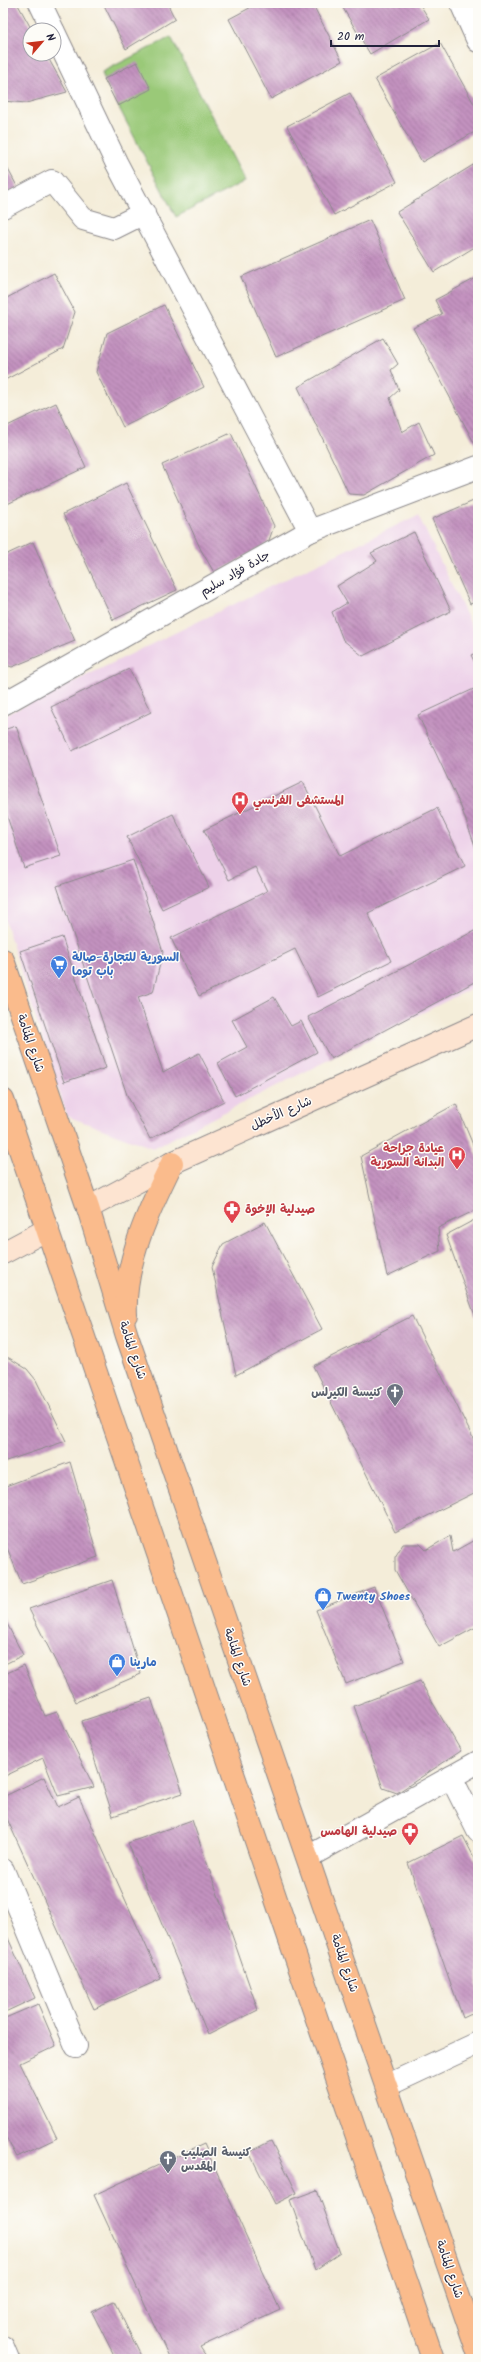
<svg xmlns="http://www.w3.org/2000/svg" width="481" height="2362" font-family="Kalam,'Playpen Sans Arabic',sans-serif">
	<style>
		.built { fill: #edd1e9 }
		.park { fill: #9ac978; stroke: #5e765a }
		.building { fill: url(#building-back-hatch) }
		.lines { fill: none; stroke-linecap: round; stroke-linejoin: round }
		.street-casing { stroke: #8b888a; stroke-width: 24 }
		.secondary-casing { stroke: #8b888a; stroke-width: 24 }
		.primary-casing { stroke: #8b888a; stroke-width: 24 }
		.street { stroke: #fff; stroke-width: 22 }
		.secondary { stroke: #fde4d1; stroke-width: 22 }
		.primary { stroke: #fabb8c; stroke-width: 22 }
		.labels { text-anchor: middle; stroke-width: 3; stroke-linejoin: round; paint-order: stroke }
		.street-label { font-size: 12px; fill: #22223b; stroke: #fdfcf7 }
		.health-label { font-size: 12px; font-weight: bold; fill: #be3a42; stroke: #fdfcf7; text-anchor: start }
		.shop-label { font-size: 12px; font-weight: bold; fill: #366cbe; stroke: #fdfcf7; text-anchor: start }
		.worship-label { font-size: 12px; font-weight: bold; fill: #5b616d; stroke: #fdfcf7; text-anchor: end }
	</style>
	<defs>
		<pattern id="building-back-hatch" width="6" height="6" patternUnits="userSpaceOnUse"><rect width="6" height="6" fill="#c392bf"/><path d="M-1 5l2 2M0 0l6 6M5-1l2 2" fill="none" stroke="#9e779c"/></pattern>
	</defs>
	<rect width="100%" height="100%" fill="#fdfcf7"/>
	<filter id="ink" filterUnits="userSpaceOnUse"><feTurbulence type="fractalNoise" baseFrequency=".025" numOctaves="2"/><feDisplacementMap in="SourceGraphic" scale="8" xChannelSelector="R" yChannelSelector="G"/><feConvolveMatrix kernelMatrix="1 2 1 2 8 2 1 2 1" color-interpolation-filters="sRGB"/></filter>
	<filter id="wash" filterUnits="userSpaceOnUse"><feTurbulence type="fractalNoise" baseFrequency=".012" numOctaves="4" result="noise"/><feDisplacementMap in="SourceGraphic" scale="16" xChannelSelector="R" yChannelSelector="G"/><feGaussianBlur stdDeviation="0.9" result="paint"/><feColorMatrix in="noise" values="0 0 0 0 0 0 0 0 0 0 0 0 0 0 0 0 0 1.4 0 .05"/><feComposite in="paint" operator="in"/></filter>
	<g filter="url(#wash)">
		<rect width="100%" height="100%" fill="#f4edd9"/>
		<path class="built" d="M418,515L478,639V985L153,1148L67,1116L3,915V716Z"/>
		<path class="park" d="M171,37L245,181L176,217L104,79L102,72Z"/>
		<g id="blocks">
			<g class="building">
				<path d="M3,3H17L32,30H30V54H46L67,92L26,103L3,101Z"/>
				<path d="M103,3H167L175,19L126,49Z"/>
				<path d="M259,3H312L342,61L271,99L229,19Z"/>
				<path d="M340,3H419L429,19L370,54Z"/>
				<path d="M440,43L478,111V130L422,162L375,79Z"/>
				<path d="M137,62L151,89L118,106L104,79Z"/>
				<path d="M350,93L397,182L334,215L287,126Z"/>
				<path d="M3,160L18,188L3,197Z"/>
				<path d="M478,162V245L434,272L397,212Z"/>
				<path d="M370,220L405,300L276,357L241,277Z"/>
				<path d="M54,273L75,312L63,349L3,381V300Z"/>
				<path d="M478,277V450L413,328L442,314L435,300Z"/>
				<path d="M164,305L204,387L123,427L96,372L107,333Z"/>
				<path d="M383,338L398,364L391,370L399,390L390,398L402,432L419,422L434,455L364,495L349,494L298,387Z"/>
				<path d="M56,403L86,467L3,506V428Z"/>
				<path d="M231,433L274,526L268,543L215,574L201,550L162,465Z"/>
				<path d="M126,483L177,590L113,620L63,514Z"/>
				<path d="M478,499V601L470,604L432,519Z"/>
				<path d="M414,532L451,611L363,656L343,640L332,612L347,603L337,586L377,561L371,553Z"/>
				<path d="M33,542L75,641L12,667L3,664V556Z"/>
				<path d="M478,652V669L471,655Z"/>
				<path d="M129,669L151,712L72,751L51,707Z"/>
				<path d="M478,687V854L461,807L418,715Z"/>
				<path d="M16,726L61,856L24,868L3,804V730Z"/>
				<path d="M303,782L340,856L437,808L465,866L368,913L391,961L318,997L295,949L199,996L171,938L267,891L255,867L229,880L204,830Z"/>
				<path d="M173,814L209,887L162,909L127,837Z"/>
				<path d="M133,860L163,952L153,992L138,997L163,1072L199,1053L224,1101L150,1139L127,1095L57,886Z"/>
				<path d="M478,929V980L331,1059L308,1017Z"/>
				<path d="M62,937L106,1068L64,1082L20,951Z"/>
				<path d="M274,997L291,1026L301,1021L317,1052L235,1096L218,1063L247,1047L232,1020Z"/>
				<path d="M456,1104L478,1157V1209L438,1228L440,1251L387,1276L361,1156Z"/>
				<path d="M478,1218V1324L446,1235Z"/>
				<path d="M265,1222L322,1329L236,1375L212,1267L223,1244Z"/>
				<path d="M412,1316L478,1448V1491L395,1532L313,1366Z"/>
				<path d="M3,1357L9,1358L27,1369L36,1380L66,1441L3,1462Z"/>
				<path d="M70,1462L98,1557L22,1584L3,1538V1487Z"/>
				<path d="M450,1536L453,1552L478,1538V1626L439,1647L395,1570V1557L403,1544H420L426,1550Z"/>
				<path d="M112,1580L141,1674L76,1702L29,1609Z"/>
				<path d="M374,1587L404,1661L346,1684L316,1610Z"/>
				<path d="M3,1616L23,1655L3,1665Z"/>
				<path d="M24,1665L45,1716L57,1712L94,1787L58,1796L43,1758L3,1777V1675Z"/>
				<path d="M420,1681L461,1751L397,1793L383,1788L354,1706Z"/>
				<path d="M151,1698L183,1793L113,1816L82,1721Z"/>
				<path d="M44,1777L58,1807L79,1797L161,1979L94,2009L3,1810V1797Z"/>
				<path d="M192,1820L258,2010L208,2035L128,1843Z"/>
				<path d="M463,1836L478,1865V2011L463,2018L408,1863Z"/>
				<path d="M3,1927L35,1998L3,2013Z"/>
				<path d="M38,2004L56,2046L20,2063L57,2138L17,2157L3,2132V2019Z"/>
				<path d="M271,2141L297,2193L275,2204L249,2152Z"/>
				<path d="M204,2144L280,2310L200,2347L208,2359H170L94,2195Z"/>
				<path d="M317,2190L340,2253L315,2270L290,2200Z"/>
				<path d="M114,2301L141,2356L135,2359H116L92,2312Z"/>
			</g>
		</g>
	</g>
	<g filter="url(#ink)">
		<use href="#blocks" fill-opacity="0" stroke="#8b888a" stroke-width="1"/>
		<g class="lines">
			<defs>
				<g id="street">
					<path d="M40,3L53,30"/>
					<path d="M461,3L478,41"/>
					<path d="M54,32L116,162L310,531"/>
					<path d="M3,207L52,181L83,219L114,228L144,213"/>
					<path d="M3,704L310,531L478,467"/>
					<path d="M451,1777L478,1831"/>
					<path d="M308,1857L478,1762"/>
					<path d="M3,1870L76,2046"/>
					<path d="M388,2085L478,2043"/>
					<path d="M3,2347L8,2359"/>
				</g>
				<g id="secondary">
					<path d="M88,1208L172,1163L478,1025"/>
					<path d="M3,1253L48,1229"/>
				</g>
				<g id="primary">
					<path d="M3,960L88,1208L127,1336L478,2352"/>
					<path d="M3,1100L433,2359"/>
					<path d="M126,1315C123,1264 150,1207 172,1163"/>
				</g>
			</defs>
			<use href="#street" class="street-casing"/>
			<use href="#secondary" class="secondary-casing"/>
			<use href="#primary" class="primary-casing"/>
			<use href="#street" class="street"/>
			<use href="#secondary" class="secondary"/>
			<use href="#primary" class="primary"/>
		</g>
	</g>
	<defs>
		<symbol id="hospital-pin" viewBox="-11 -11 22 30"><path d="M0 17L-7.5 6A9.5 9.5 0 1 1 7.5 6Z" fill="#e0444e" stroke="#fdfcf7"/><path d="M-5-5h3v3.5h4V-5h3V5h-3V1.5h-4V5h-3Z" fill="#fff"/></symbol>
		<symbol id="supermarket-pin" viewBox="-11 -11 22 30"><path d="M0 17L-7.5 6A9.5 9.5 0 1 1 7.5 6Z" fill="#3f7fe0" stroke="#fdfcf7"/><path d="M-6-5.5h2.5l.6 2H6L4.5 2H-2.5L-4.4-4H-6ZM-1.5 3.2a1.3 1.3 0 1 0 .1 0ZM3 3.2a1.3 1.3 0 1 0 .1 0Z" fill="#fff"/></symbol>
		<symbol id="pharmacy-pin" viewBox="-11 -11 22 30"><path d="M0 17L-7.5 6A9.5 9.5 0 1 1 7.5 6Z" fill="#e0444e" stroke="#fdfcf7"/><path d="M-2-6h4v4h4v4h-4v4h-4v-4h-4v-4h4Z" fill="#fff"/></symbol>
		<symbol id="church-pin" viewBox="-11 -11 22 30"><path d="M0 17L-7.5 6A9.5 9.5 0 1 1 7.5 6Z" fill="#6b7280" stroke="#fdfcf7"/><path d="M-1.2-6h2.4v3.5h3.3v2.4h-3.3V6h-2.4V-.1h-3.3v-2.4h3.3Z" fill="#fff"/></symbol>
		<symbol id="shop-pin" viewBox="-11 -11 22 30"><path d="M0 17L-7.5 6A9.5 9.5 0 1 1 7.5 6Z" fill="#3f7fe0" stroke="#fdfcf7"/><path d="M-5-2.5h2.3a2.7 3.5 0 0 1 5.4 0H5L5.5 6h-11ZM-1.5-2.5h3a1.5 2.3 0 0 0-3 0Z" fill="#fff"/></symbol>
	</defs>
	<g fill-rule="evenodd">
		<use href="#hospital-pin" x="230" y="790" width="20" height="27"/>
		<use href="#supermarket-pin" x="49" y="954" width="20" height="27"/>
		<use href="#hospital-pin" x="447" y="1145" width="20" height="27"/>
		<use href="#pharmacy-pin" x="222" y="1199" width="20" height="27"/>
		<use href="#church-pin" x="385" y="1382" width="20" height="27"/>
		<use href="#shop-pin" x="313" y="1586" width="20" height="27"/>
		<use href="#shop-pin" x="107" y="1652" width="20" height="27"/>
		<use href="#pharmacy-pin" x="400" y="1821" width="20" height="27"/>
		<use href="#church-pin" x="158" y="2149" width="20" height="27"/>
	</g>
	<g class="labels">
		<g class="street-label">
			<text transform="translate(235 573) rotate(-30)" y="4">جادة فؤاد سليم</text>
			<text transform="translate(31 1043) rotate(71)" y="4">شارع المنامة</text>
			<text transform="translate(281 1113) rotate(-24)" y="4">شارع الأخطل</text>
			<text transform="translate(133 1350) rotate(71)" y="4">شارع المنامة</text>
			<text transform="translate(238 1657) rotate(71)" y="4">شارع المنامة</text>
			<text transform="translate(345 1963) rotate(71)" y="4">شارع المنامة</text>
			<text transform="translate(450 2269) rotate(71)" y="4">شارع المنامة</text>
		</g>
		<g class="health-label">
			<text x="253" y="804">المستشفى الفرنسي</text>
			<text x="444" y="1152" text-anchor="end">عيادة جراحة<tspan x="444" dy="14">البدانة السورية</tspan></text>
			<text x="245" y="1213">صيدلية الإخوة</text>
			<text x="397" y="1835" text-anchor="end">صيدلية الهامس</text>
		</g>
		<g class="shop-label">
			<text x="72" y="961">السورية للتجارة-صالة<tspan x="72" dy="14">باب توما</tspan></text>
			<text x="336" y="1600">Twenty Shoes</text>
			<text x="130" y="1666">مارينا</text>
		</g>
		<g class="worship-label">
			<text x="382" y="1396">كنيسة الكيرلس</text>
			<text x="181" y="2156" text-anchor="start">كنيسة الصليب<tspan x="181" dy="14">المقدس</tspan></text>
		</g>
	</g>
	<rect width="481" height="2362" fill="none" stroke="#fdfcf7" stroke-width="16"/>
	<g transform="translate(42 42) rotate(62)"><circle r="19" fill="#fdfcf7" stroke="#a5a5ac"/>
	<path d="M0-3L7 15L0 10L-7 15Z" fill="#c8321e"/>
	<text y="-6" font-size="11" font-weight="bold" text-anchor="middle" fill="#22223b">N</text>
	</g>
	<path d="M331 40v6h108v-6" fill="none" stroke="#22223b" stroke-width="2"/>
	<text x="337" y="40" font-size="12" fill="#22223b" stroke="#fdfcf7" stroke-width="3" paint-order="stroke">20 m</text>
</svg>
